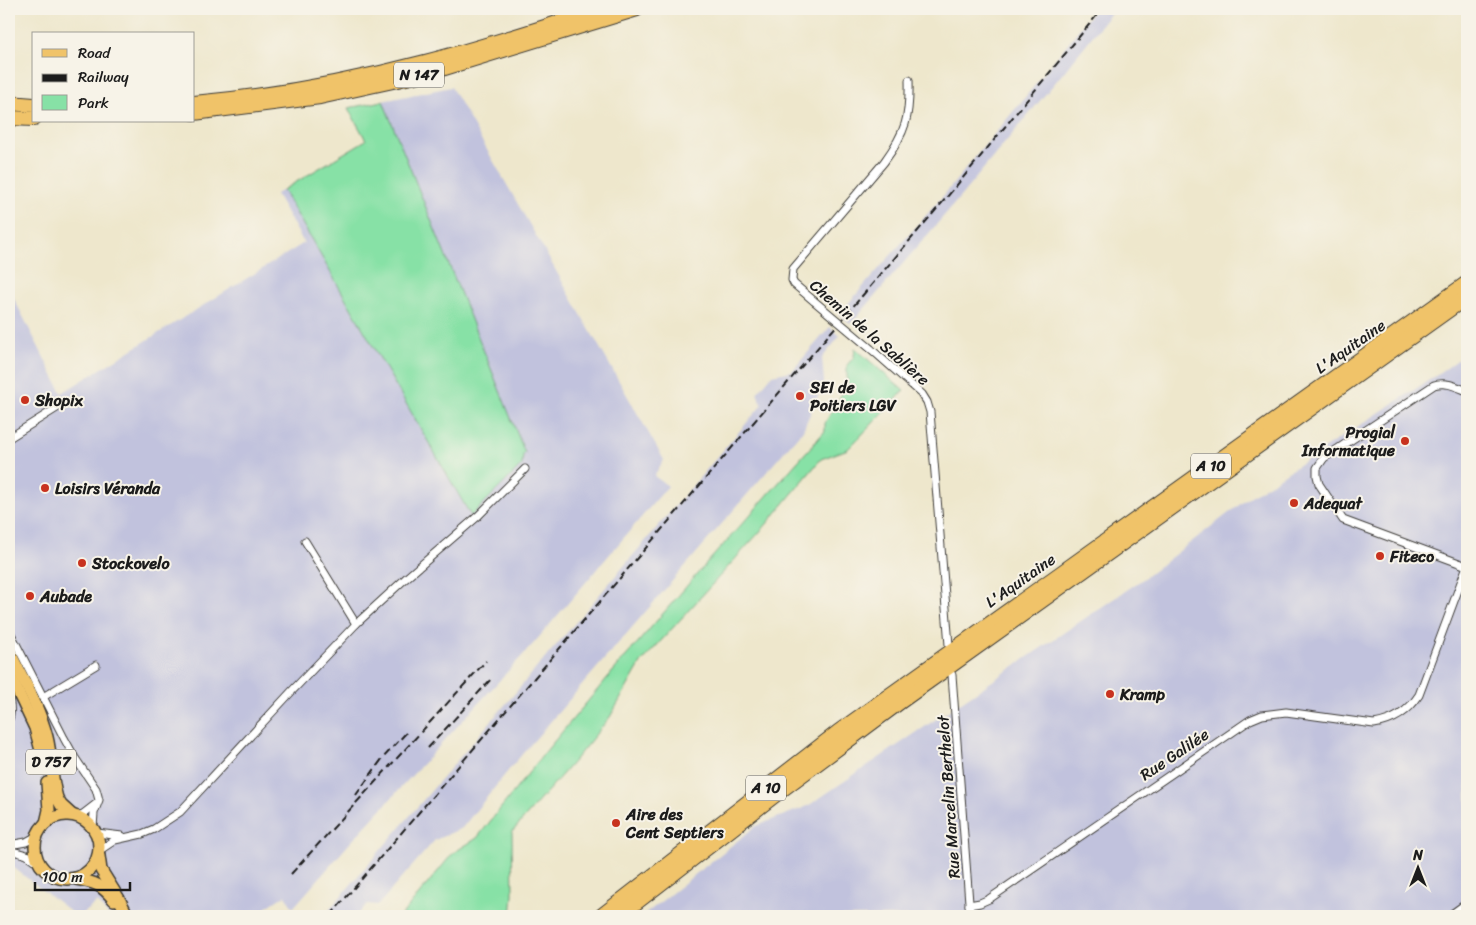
<svg xmlns="http://www.w3.org/2000/svg" width="1476" height="925" font-family="Sriracha,sans-serif">
	<style>
		.industrial { fill: #c1c2dd }
		.green { fill: #87e1a6; stroke: #527e61 }
		.lines { fill: none; stroke-linecap: round; stroke-linejoin: round }
		.street-casing { stroke: #3c3a36; stroke-width: 9 }
		.primary-casing { stroke: #3c3a36; stroke-width: 14 }
		.highway-casing { stroke: #3c3a36; stroke-width: 16 }
		.street { stroke: #fff; stroke-width: 7 }
		.primary { stroke: #f0c369; stroke-width: 11 }
		.highway { stroke: #f0c369; stroke-width: 14 }
		.rail { stroke: #1c1c1c; stroke-width: 2; stroke-dasharray: 8 4; stroke-linecap: butt }
		.street-bridge-casing { stroke: #3c3a36; stroke-width: 9; stroke-linecap: butt }
		.street-bridge { stroke: #fff; stroke-width: 7 }
		.poi-dot { fill: #c8321e; stroke: #f7f3e8; stroke-width: 2 }
		.labels { text-anchor: middle; stroke-width: 4; stroke-linejoin: round; paint-order: stroke }
		.shield { fill: #f7f3e8; stroke: #5e5c59; stroke-width: 1 }
		.shield-label { font-size: 15px; font-weight: bold; fill: #1c1c1c }
		.street-label { font-size: 16px; fill: #1c1c1c; stroke: #f7f3e8 }
		.poi-label { font-size: 16px; font-weight: bold; fill: #1c1c1c; stroke: #f7f3e8; text-anchor: start }
	</style>
	<rect width="100%" height="100%" fill="#f7f3e8"/>
	<filter id="ink" filterUnits="userSpaceOnUse"><feTurbulence type="fractalNoise" baseFrequency=".02" numOctaves="2"/><feDisplacementMap in="SourceGraphic" scale="10" xChannelSelector="R" yChannelSelector="G"/><feConvolveMatrix kernelMatrix="1 2 1 2 8 2 1 2 1" color-interpolation-filters="sRGB"/></filter>
	<filter id="wash" filterUnits="userSpaceOnUse"><feTurbulence type="fractalNoise" baseFrequency=".0096" numOctaves="4" result="noise"/><feDisplacementMap in="SourceGraphic" scale="20" xChannelSelector="R" yChannelSelector="G"/><feGaussianBlur stdDeviation="1.12" result="paint"/><feColorMatrix in="noise" values="0 0 0 0 0 0 0 0 0 0 0 0 0 0 0 0 0 1.4 0 .05"/><feComposite in="paint" operator="in"/></filter>
	<g filter="url(#wash)">
		<rect width="100%" height="100%" fill="#eee7cc"/>
		<g class="industrial">
			<path d="M1095,9H1114L1063,73L955,203L851,324L839,314L944,195L1031,90Z"/>
			<path d="M451,87L664,460L654,476L668,486L534,643L350,843L293,908L285,895L253,916H109L97,902L80,916H76L9,864V289L62,393L304,243L276,194L366,140L348,108Z"/>
			<path d="M830,327L840,336L822,358L824,382L803,430L512,766L462,828L435,840L378,905L368,904L356,916H324L762,405L757,393L772,375L792,371Z"/>
			<path d="M1467,353V916H643L756,826L808,806L1143,579L1251,496L1440,373Z"/>
		</g>
		<g class="green">
			<path d="M383,101L525,453L523,455L522,465L471,516L283,190L366,140L348,108Z"/>
			<path d="M855,348L904,391L848,449L821,459L766,525L641,663L610,717L573,762L512,832L513,895L511,916H401L453,853L477,838L546,751L609,676L698,573L825,431V423L847,385V365L854,357Z"/>
		</g>
	</g>
	<g filter="url(#ink)">
		<g class="lines">
			<defs>
				<g id="street">
					<path d="M814,301L794,284L792,280L793,269L884,162C906,132 910,117 909,80"/>
					<path d="M871,349L922,394L927,402L930,412L949,645"/>
					<path d="M1467,391C1457,387 1446,381 1434,385L1324,458L1317,468V476L1319,484L1343,520L1467,566"/>
					<path d="M9,438L60,406"/>
					<path d="M305,541L356,624"/>
					<path d="M9,630L64,738L75,758L96,789L99,800L94,813L93,828"/>
					<path d="M952,675L970,916"/>
					<path d="M9,697C10,704 12,712 9,719"/>
					<path d="M43,697L96,665"/>
					<path d="M76,816L83,814L96,804"/>
					<path d="M97,833L122,836"/>
					<path d="M9,845L26,842L37,836"/>
					<path d="M9,850L27,855L40,864"/>
					<path d="M100,850L115,840L142,834L154,829L180,812L291,692L356,624L405,579L478,516L525,469"/>
					<path d="M969,905L980,903L989,899L1250,720L1262,715L1286,712L1374,724C1394,721 1408,712 1419,695L1467,566"/>
					<path d="M1449,916L1467,903"/>
				</g>
				<g id="primary">
					<path d="M9,651C23,679 39,706 47,737C52,757 51,778 57,798L61,805L72,815"/>
					<path d="M9,673L35,728L43,758"/>
					<circle cx="67" cy="847" r="32"/>
					<path d="M46,823L49,810L47,783"/>
					<path d="M99,856L101,870L119,899L128,916"/>
					<path d="M76,879C95,882 102,885 114,900"/>
				</g>
				<g id="highway">
					<path d="M9,103L34,105"/>
					<path d="M194,103C272,96 349,82 425,62C485,47 543,27 602,9"/>
					<path d="M194,113L320,97L425,74L637,9"/>
					<path d="M9,118L34,119"/>
					<path d="M601,916L838,732L1467,283"/>
					<path d="M619,916L783,789L900,702L1467,297"/>
				</g>
			</defs>
			<use href="#street" class="street-casing"/>
			<use href="#primary" class="primary-casing"/>
			<use href="#highway" class="highway-casing"/>
			<use href="#street" class="street"/>
			<use href="#primary" class="primary"/>
			<use href="#highway" class="highway"/>
			<g class="rail">
				<path d="M428,748L492,678"/>
				<path d="M356,795L382,759L406,733"/>
				<path d="M291,874L486,661"/>
				<path d="M330,916L947,197L1102,9"/>
			</g>
			<defs>
				<path id="street-bridge" d="M814,301L871,349"/>
			</defs>
			<use href="#street-bridge" class="street-bridge-casing"/>
			<use href="#street-bridge" class="street-bridge"/>
		</g>
	</g>
	<g class="poi-dot">
		<circle cx="800" cy="396" r="5"/>
		<circle cx="25" cy="400" r="5"/>
		<circle cx="1405" cy="441" r="5"/>
		<circle cx="45" cy="488" r="5"/>
		<circle cx="1294" cy="503" r="5"/>
		<circle cx="1380" cy="556" r="5"/>
		<circle cx="82" cy="563" r="5"/>
		<circle cx="30" cy="596" r="5"/>
		<circle cx="1110" cy="694" r="5"/>
		<circle cx="616" cy="823" r="5"/>
	</g>
	<g class="labels">
		<g class="shield">
			<rect x="394" y="62.5" width="50" height="25" rx="4"/>
			<rect x="1191" y="453.5" width="40" height="25" rx="4"/>
			<rect x="26" y="749.5" width="50" height="25" rx="4"/>
			<rect x="746" y="775.5" width="40" height="25" rx="4"/>
		</g>
		<g class="shield-label">
			<text x="419" y="80">N 147</text>
			<text x="1211" y="471">A 10</text>
			<text x="51" y="767">D 757</text>
			<text x="766" y="793">A 10</text>
		</g>
		<g class="street-label">
			<text transform="translate(870 332) rotate(41)" y="6">Chemin de la Sablière</text>
			<text transform="translate(1350 346) rotate(-35)" y="6">L'Aquitaine</text>
			<text transform="translate(1020 580) rotate(-35)" y="6">L'Aquitaine</text>
			<text transform="translate(1174 754) rotate(-34)" y="6">Rue Galilée</text>
			<text transform="translate(948 797) rotate(-94)" y="6">Rue Marcelin Berthelot</text>
		</g>
		<g class="poi-label">
			<text x="810" y="393">SEI de<tspan x="810" dy="18">Poitiers LGV</tspan></text>
			<text x="35" y="406">Shopix</text>
			<text x="1395" y="438" text-anchor="end">Progial<tspan x="1395" dy="18">Informatique</tspan></text>
			<text x="55" y="494">Loisirs Véranda</text>
			<text x="1304" y="509">Adequat</text>
			<text x="1390" y="562">Fiteco</text>
			<text x="92" y="569">Stockovelo</text>
			<text x="40" y="602">Aubade</text>
			<text x="1120" y="700">Kramp</text>
			<text x="626" y="820">Aire des<tspan x="626" dy="18">Cent Septiers</tspan></text>
		</g>
	</g>
	<rect width="1476" height="925" fill="none" stroke="#f7f3e8" stroke-width="30"/>
	<rect x="32" y="32" width="162" height="90" fill="#f7f3e8" stroke="#9f9d96"/>
	<rect x="42" y="49" width="25" height="8" fill="#f0c369" stroke="#9f9d96"/>
	<text x="78" y="58" font-size="15" fill="#1c1c1c">Road</text>
	<rect x="42" y="74" width="25" height="8" fill="#1c1c1c" stroke="#9f9d96"/>
	<text x="78" y="82" font-size="15" fill="#1c1c1c">Railway</text>
	<rect x="42" y="95" width="25" height="15" fill="#87e1a6" stroke="#9f9d96"/>
	<text x="78" y="108" font-size="15" fill="#1c1c1c">Park</text>
	<g transform="translate(1418 868)" stroke="#f7f3e8" stroke-width="4" paint-order="stroke">
	<path d="M0-4L9 19L0 12L-9 19Z" fill="#1c1c1c"/>
	<text y="-8" font-size="14" font-weight="bold" text-anchor="middle" fill="#1c1c1c">N</text>
	</g>
	<path d="M35 882v8h95v-8" fill="none" stroke="#1c1c1c" stroke-width="2.5"/>
	<text x="42" y="882" font-size="15" fill="#1c1c1c" stroke="#f7f3e8" stroke-width="4" paint-order="stroke">100 m</text>
</svg>
